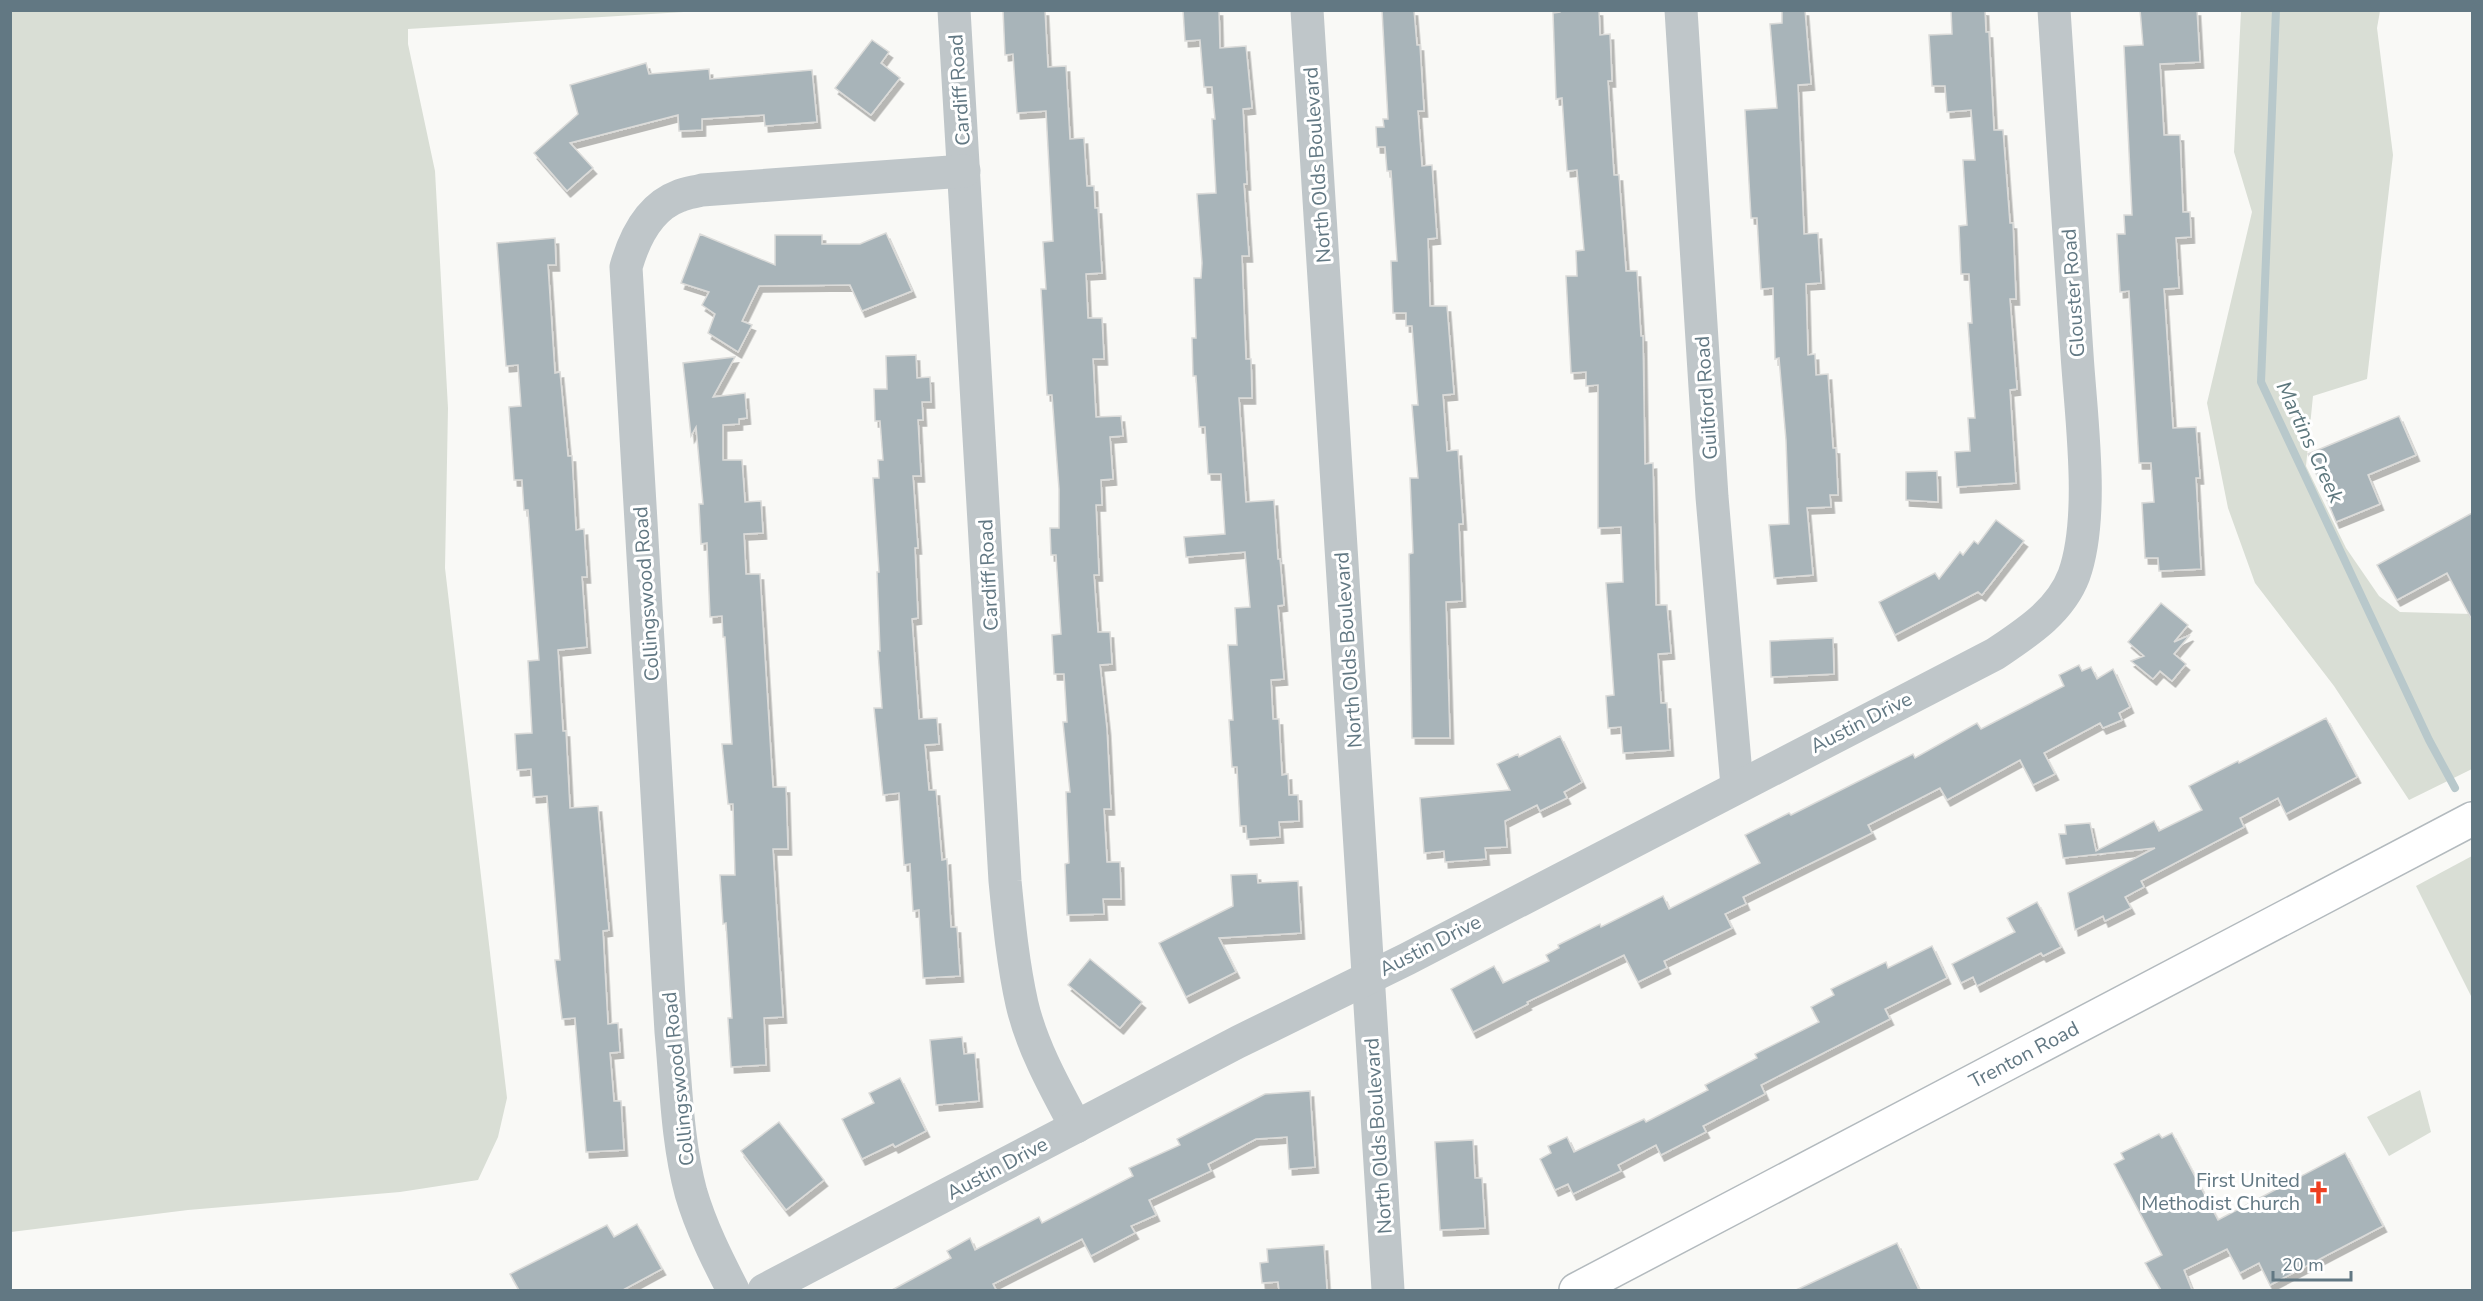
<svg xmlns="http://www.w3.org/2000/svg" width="2483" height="1301" font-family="'Nunito Sans',sans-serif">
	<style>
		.green { fill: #d9ded5 }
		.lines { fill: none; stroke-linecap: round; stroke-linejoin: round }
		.stream { stroke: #b8c8cb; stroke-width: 8 }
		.building { fill: #a8b4b9; stroke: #dbdbd9; stroke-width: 1.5; filter: url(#shadow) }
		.major-casing { stroke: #b3babe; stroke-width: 36 }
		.minor { stroke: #bfc6c9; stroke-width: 33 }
		.major { stroke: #fff; stroke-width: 33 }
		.labels { text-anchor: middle; stroke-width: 6; stroke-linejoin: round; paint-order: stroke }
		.street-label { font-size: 20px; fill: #627883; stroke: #fff }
		.poi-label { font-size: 20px; fill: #627883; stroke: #fff; text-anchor: end }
		.water-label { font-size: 21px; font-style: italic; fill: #5d777d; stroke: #fff }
	</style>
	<defs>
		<filter id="shadow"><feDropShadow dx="3.5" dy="6" stdDeviation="0" flood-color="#0004"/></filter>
	</defs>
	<rect width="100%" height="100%" fill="#f9f9f6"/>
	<g class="green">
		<path d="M10,11H700L408,29V44L435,171L448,408L445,568L507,1098L498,1137L478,1180L400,1192L188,1210L11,1232Z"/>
		<path d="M2241,11H2380L2377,28L2393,155L2367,379L2313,396L2306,466L2346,548L2379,596L2400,612L2472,614V769L2409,800L2334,686L2255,583L2228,508L2207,403L2252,212L2234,152Z"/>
		<path d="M2472,856V998L2416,886Z"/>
		<path d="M2420,1090L2431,1132L2389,1156L2367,1117Z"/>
	</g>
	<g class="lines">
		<path class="stream" d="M2276,10L2261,382L2429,740L2455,788"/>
	</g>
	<g class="building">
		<path d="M1003,10H1045L1048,67L1066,66L1070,139L1084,138L1087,186H1094L1095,208H1098L1102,273L1086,274L1088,318H1102L1104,359H1093L1096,417L1121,416L1123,436L1110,437L1113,479L1101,480L1102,505H1096L1099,575H1094L1098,632H1110L1112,664L1100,665L1107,729L1111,809H1104L1107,862H1120L1121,899H1103L1104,914L1067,915L1065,864L1069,863L1066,792H1070L1063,722H1067L1064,674H1054L1052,635L1061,634L1056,555H1051L1050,528H1059V489L1052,395H1047L1041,289H1046L1043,242L1053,241L1046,111L1017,113L1013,54L1005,55Z"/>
		<path d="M1183,10H1219L1220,48L1246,46L1252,108L1243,109L1247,184H1244L1249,256H1242L1246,359H1251L1252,398H1239L1246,502L1274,500L1278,559H1280L1284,605L1278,606L1284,679L1271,680L1273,719H1279L1282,775L1288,774L1289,795H1298L1299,821L1279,822L1280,837L1247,839L1246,826H1240L1237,767H1232L1229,720H1233L1228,645H1237L1235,608L1250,607L1245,552L1186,557L1184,537L1225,534L1221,474H1208L1205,427H1199L1196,376H1193L1192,338H1196L1194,278H1201L1202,263L1197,194L1216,193L1212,119H1215L1212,87H1204L1200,40L1185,41Z"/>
		<path d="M1382,10H1414L1417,45H1420L1424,111H1418L1422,166L1432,165L1437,238L1428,239L1430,306H1447L1454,394L1443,395L1447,451L1458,450L1463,524H1459L1462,601L1446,602L1450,738H1412L1409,554L1413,553L1410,478H1418L1412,405H1418L1412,326H1406V313H1393L1391,261H1397L1391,171H1387L1385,147H1377L1376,127H1384L1383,119H1388Z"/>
		<path d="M1560,10H1599L1600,35L1610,34L1612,81H1608L1614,175H1619L1626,271H1637L1641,336H1643L1645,464L1653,463L1656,605H1667L1671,653L1658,654L1661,703H1667L1670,750L1623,753L1621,727L1608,728L1606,696L1614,695L1606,583L1623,582L1621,527L1598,528V385L1586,386V372L1571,373L1566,276H1577L1576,251L1584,250L1577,170L1567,171L1562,98L1556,99L1553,13L1560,12Z"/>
		<path d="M1782,10H1805L1811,84L1798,85L1804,234L1818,233L1821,283L1806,284L1808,355L1815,354L1816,375L1828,374L1833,448H1836L1838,495H1830L1831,507L1807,508L1813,575L1774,578L1769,525L1789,524L1786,440L1779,358L1775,359L1773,288L1761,289L1757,218H1751L1745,110L1777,108L1770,24L1782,23Z"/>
		<path d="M1951,10H1985L1986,32H1989L1994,130H2003L2010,223H2013L2016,299H2010L2017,389L2010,390L2016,483L1957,487L1955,452L1970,451L1968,418H1975L1968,323H1972L1969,274H1961L1959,226L1967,225L1963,160H1975L1971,110L1947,112L1945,86H1932L1929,35L1952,34Z"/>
		<path d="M2140,10H2197L2200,62L2160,64L2164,135H2180L2183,212H2190L2191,237L2176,238L2179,288L2164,289L2173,428L2196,427L2200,478H2196L2201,569L2159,571L2158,558H2145L2142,503L2154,502L2151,463H2139L2129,291L2120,292L2117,234H2125L2124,215H2132L2124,46L2143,45Z"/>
		<path d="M872,40L889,52L881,63L900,78L871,115L835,88Z"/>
		<path d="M646,63L649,74L709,69L710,79L812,70L817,122L765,126L764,115L702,119V130L679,131L678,115L570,143L593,168L567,191L534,153L578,114L570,85Z"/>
		<path d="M886,233L912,291L862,311L850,285L759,286L742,321L752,325L738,352L708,333L715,314L702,305L709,292L681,283L700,234L775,265V235H822V244H860Z"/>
		<path d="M555,238L556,265H548L555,373L560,372L568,456H572L576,530L584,529L587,577H582L587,647L558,650L563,731H566L570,808L598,806L609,930L603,931L608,1024L618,1023L620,1052L610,1053L614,1101H621L624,1150L586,1152L575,1018L562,1019L555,960H560L547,796L533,797L531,769L517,770L515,734L532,733L528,661L539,660L528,510H524L522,480H514L509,407L521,406L518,365L506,366L497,243Z"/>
		<path d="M916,355L917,378L930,377L931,402H922L923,420H918L921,476H913L918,548H915L918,618L912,619L919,719L937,718L939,744L925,745L929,790H936L942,860L947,859L951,927H957L960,976L923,978L919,910L913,911L910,864L904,865L899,793L883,795L874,708H882L878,651H880L877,572H879L873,478H879L878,460H883L880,421H875L874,389H887L886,356Z"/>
		<path d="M735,357L713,397L745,393L747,418L739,419V424L723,425V460H742L745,502L761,501L763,533L744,534L746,574H760L773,787H786L788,849H773L783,1017L764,1018L766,1065L731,1067L728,1018H732L726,923L723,924L720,875H735L733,804H728L722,744H732L725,637H723L722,616L710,617L707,543L701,544L699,504H703L696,427L691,436L683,363Z"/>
		<path d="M2399,416L2416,455L2368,475L2380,504L2336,522L2308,454Z"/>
		<path d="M1937,471L1938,502L1906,500V472Z"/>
		<path d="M2472,513V620L2447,573L2397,600L2377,565Z"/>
		<path d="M1996,520L2024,541L1982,595L1978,592L1895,635L1879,602L1935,573L1939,579L1960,552L1963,555L1974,541L1978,544Z"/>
		<path d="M2161,603L2188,625L2174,642L2190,635L2174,654L2186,664L2172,681L2160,671L2153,679L2131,661L2144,656L2128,642Z"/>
		<path d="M1833,638L1834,674L1771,677L1770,641Z"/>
		<path d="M2079,665L2082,671L2091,667L2097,679L2113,669L2130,707L2119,713L2122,720L2103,728L2100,723L2044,753L2055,774L2033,785L2020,760L1947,800L1940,788L1868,825L1872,833L1743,897L1746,904L1725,914L1732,928L1664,961L1667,968L1638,982L1624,955L1527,1002L1528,1004L1473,1032L1451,989L1494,966L1503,983L1549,961L1546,955L1559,948L1558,945L1600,924L1601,927L1663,896L1669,909L1760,863L1745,835L1789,813L1791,815L1913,754L1915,758L1977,723L1981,729L2064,686L2059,675Z"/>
		<path d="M2326,718L2357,777L2286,814L2278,798L2240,818L2244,827L2141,881L2144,887L2125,897L2131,908L2105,921L2103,916L2075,930L2068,893L2155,848L2063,858L2059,834H2066L2065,825L2090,823L2096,851L2154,821L2159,831L2202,810L2189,786L2238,761L2239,763Z"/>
		<path d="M1560,736L1582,782L1564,792L1567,798L1540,811L1537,805L1505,821L1507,847L1485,848L1486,859L1445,862L1444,851L1424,853L1420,798L1510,790L1497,764L1518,754L1519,757Z"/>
		<path d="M1257,874L1258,883L1298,881L1301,933L1219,938L1236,972L1186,997L1159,943L1233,906L1231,875Z"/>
		<path d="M2037,902L2061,947L2043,956L2041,953L1977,986L1973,977L1961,983L1952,964L2015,932L2007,918Z"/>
		<path d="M1932,946L1947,978L1885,1009L1890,1019L1761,1085L1765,1094L1703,1126L1706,1132L1661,1155L1656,1145L1618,1165L1621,1171L1573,1194L1568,1184L1555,1190L1540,1159L1551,1153L1548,1146L1567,1137L1574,1152L1644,1119L1646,1122L1708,1090L1705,1085L1757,1058L1755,1054L1819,1022L1811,1007L1834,995L1831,989L1886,962L1888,968Z"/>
		<path d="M1090,959L1142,1002L1120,1028L1068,985Z"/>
		<path d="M962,1037L964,1054L975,1053L979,1101L936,1105L930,1040Z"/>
		<path d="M900,1078L926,1131L895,1147L893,1144L862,1159L842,1119L874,1103L869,1093Z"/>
		<path d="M1310,1091L1315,1167L1289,1169L1287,1137L1256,1139L1208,1164L1211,1171L1149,1200L1156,1215L1131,1226L1135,1233L1091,1256L1082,1239L993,1284L996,1290H892L951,1258L947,1251L970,1238L975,1250L1039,1217L1042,1223L1133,1176L1129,1168L1180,1145L1177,1139L1265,1094Z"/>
		<path d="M779,1122L824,1180L786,1210L741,1151Z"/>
		<path d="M2172,1133L2218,1220L2345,1153L2383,1226L2270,1285L2259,1263L2240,1273L2227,1249L2184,1270L2192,1290H2161L2145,1263L2162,1255L2114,1164L2124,1159L2121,1153L2159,1134L2162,1138Z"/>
		<path d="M1473,1140L1475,1178H1482L1485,1228L1440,1230L1435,1142Z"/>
		<path d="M637,1224L662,1269L623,1290H519L510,1274L607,1225L614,1237Z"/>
		<path d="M1897,1243L1919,1290H1796Z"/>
		<path d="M1324,1245L1327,1290H1279L1278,1282L1262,1283L1260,1263L1268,1262L1267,1249Z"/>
	</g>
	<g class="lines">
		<defs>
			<g id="major">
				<path id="s1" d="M1576,1290L2472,819"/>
			</g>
		</defs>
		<use href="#major" class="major-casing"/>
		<g class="minor">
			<path d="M954,10L1005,881C1009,922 1013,964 1022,1004C1032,1047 1055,1088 1076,1127"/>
			<path d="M1307,10L1388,1290"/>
			<path d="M1681,10L1712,497L1737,786"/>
			<path d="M733,1290C717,1259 701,1227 691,1193C677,1141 676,1085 671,1032L626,267C634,239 649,207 679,196C686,193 695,192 702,190L964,171"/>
			<path d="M764,1290L1238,1042L1407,959L1995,654C2026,633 2060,612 2074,575C2095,516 2081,418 2077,354C2069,240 2062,125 2054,10"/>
		</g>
		<use href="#major" class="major"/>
	</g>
	<defs>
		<symbol id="church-bare" viewBox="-9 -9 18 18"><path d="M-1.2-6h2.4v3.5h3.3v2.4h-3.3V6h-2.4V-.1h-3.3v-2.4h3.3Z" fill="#ee3f21" stroke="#fff" stroke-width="2.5" paint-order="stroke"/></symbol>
	</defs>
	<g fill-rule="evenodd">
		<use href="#church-bare" x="2302" y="1176" width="33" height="33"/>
	</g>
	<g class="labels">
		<g class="street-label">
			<text transform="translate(959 90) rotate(-94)" y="7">Cardiff Road</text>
			<text transform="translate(1317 165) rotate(-94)" y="7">North Olds Boulevard</text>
			<text transform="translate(2073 293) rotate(-94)" y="7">Glouster Road</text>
			<text transform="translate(1706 398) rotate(-94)" y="7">Guilford Road</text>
			<text transform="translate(988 575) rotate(-93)" y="7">Cardiff Road</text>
			<text transform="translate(646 594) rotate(-94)" y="7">Collingswood Road</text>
			<text transform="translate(1348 650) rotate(-94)" y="7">North Olds Boulevard</text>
			<text transform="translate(1861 722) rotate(-27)" y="7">Austin Drive</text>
			<text transform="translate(1430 945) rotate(-27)" y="7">Austin Drive</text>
			<text dy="7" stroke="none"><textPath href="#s1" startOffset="506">Trenton Road</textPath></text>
			<text transform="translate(678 1079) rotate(-96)" y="7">Collingswood Road</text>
			<text transform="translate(1378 1136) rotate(-94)" y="7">North Olds Boulevard</text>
			<text transform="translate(997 1168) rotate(-28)" y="7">Austin Drive</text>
		</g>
		<g class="poi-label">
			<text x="2300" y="1187">First United<tspan x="2300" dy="23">Methodist Church</tspan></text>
		</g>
		<g class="water-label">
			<text transform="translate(2310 442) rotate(65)" y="7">Martins Creek</text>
		</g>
	</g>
	<rect width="2483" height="1301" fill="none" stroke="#627883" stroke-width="24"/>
	<path d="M2273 1271v9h78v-9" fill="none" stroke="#627883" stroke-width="3"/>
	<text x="2282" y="1271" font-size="18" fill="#627883" stroke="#ffffff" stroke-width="4.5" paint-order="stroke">20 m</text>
</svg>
